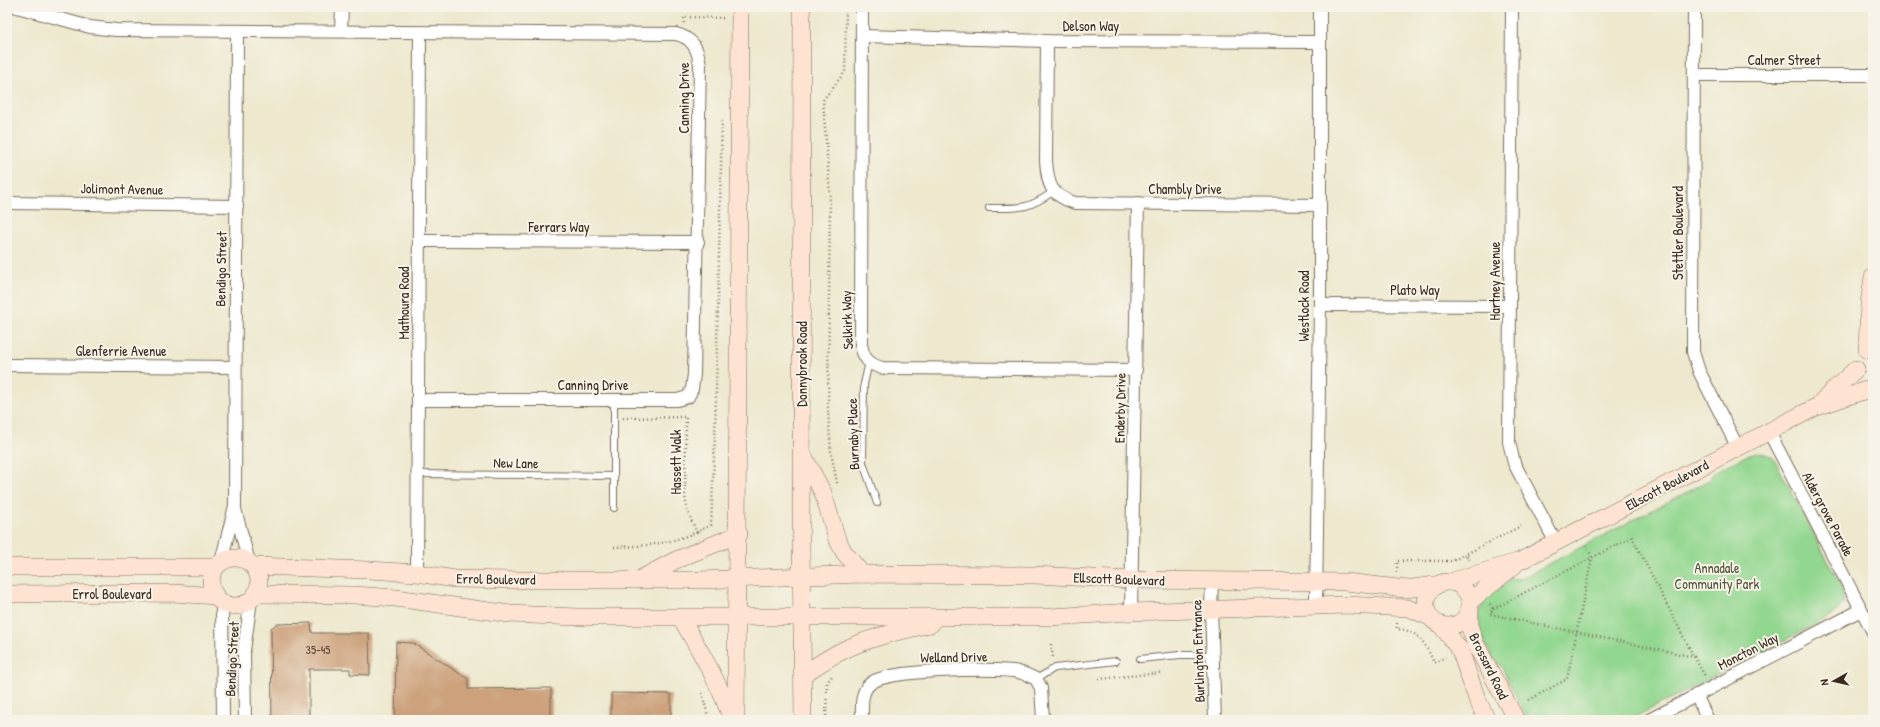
<svg xmlns="http://www.w3.org/2000/svg" width="1880" height="727" font-family="'Patrick Hand',sans-serif">
	<style>
		.green { fill: #92d78f; stroke: #668056 }
		.building { fill: #cca17c }
		.lines { fill: none; stroke-linecap: round; stroke-linejoin: round }
		.lane-casing { stroke: #796c5c; stroke-width: 8 }
		.street-casing { stroke: #796c5c; stroke-width: 14 }
		.secondary-casing { stroke: #796c5c; stroke-width: 18 }
		.path { stroke: #796c5c; stroke-width: 2.5; stroke-dasharray: 1 3; stroke-linecap: butt }
		.lane { stroke: #fff; stroke-width: 6 }
		.street { stroke: #fff; stroke-width: 12 }
		.secondary { stroke: #fee3d2; stroke-width: 17 }
		.labels { text-anchor: middle; stroke-width: 4; stroke-linejoin: round; paint-order: stroke }
		.number-label { font-size: 12px; fill: #5f4836 }
		.street-label { font-size: 14px; fill: #3b2a1e; stroke: #f7f3e8 }
		.park-label { font-size: 14px; fill: #51553a; stroke: #f7f3e8 }
	</style>
	<rect width="100%" height="100%" fill="#f7f3e8"/>
	<filter id="ink" filterUnits="userSpaceOnUse"><feTurbulence type="fractalNoise" baseFrequency=".025" numOctaves="2"/><feDisplacementMap in="SourceGraphic" scale="8" xChannelSelector="R" yChannelSelector="G"/><feConvolveMatrix kernelMatrix="1 2 1 2 8 2 1 2 1" color-interpolation-filters="sRGB"/></filter>
	<filter id="wash" filterUnits="userSpaceOnUse"><feTurbulence type="fractalNoise" baseFrequency=".012" numOctaves="4" result="noise"/><feDisplacementMap in="SourceGraphic" scale="16" xChannelSelector="R" yChannelSelector="G"/><feGaussianBlur stdDeviation="0.9" result="paint"/><feColorMatrix in="noise" values="0 0 0 0 0 0 0 0 0 0 0 0 0 0 0 0 0 1.4 0 .05"/><feComposite in="paint" operator="in"/></filter>
	<g filter="url(#wash)">
		<rect width="100%" height="100%" fill="#ede8ce"/>
		<path class="green" d="M1760,452L1772,457L1778,466L1842,588L1844,603L1832,616L1629,720H1528L1501,666L1493,660L1481,634L1478,615L1488,592L1509,578L1520,579L1710,480L1714,472L1746,456Z"/>
		<g id="blocks">
			<g class="building">
				<path d="M311,623L312,633H369L370,675L350,674V669H309V720H272L271,628L277,624Z"/>
				<path d="M396,642L413,643L468,679V689L551,688V720H395Z"/>
				<path d="M611,693L671,694V720H611Z"/>
			</g>
		</g>
	</g>
	<g filter="url(#ink)">
		<use href="#blocks" fill-opacity="0" stroke="#796c5c" stroke-width="1"/>
		<g class="lines">
			<defs>
				<g id="lane">
					<path d="M989,208C1021,208 1026,210 1053,192"/>
					<path d="M869,362L864,384L863,463L877,503"/>
					<path d="M417,474L614,476"/>
					<path d="M614,508V401"/>
					<path d="M1140,659L1180,655H1213"/>
					<path d="M1036,679L1055,668L1116,661"/>
				</g>
				<g id="street">
					<path d="M17,7L90,27L116,30L676,34C693,38 698,49 700,65L694,374L692,389L688,397L677,400H419"/>
					<path d="M862,7L861,344C863,358 869,365 883,368L1136,370"/>
					<path d="M1512,7L1509,442L1514,463L1556,543"/>
					<path d="M1694,7L1693,352L1699,371L1738,448"/>
					<path d="M341,31L342,7"/>
					<path d="M862,36L1047,41L1319,42"/>
					<path d="M1047,41L1046,161C1048,185 1050,195 1075,203L1319,205"/>
					<path d="M1694,75H1873"/>
					<path d="M7,203L237,206"/>
					<path d="M419,241L698,242"/>
					<path d="M1320,305L1510,306"/>
					<path d="M7,365L235,367"/>
					<path d="M1769,432L1873,632"/>
					<path d="M235,509L249,562"/>
					<path d="M221,562L235,506L237,32"/>
					<path d="M417,573L420,33"/>
					<path d="M1212,581L1211,609L1215,720"/>
					<path d="M222,602L223,720"/>
					<path d="M1316,605L1320,305V7"/>
					<path d="M1131,612L1138,203"/>
					<path d="M1696,695L1708,720"/>
					<path d="M245,720L244,650L251,600"/>
					<path d="M862,720C862,708 860,691 871,683C889,669 988,669 1013,671C1021,672 1028,675 1036,679L1041,688L1043,720"/>
					<path d="M1649,720L1861,610"/>
				</g>
				<g id="secondary">
					<path d="M802,7L801,544L803,720"/>
					<path d="M1867,350L1869,303L1873,277"/>
					<path d="M1821,402L1856,369"/>
					<path d="M803,455L823,493L837,539L844,552L862,574"/>
					<circle cx="235" cy="582" r="24"/>
					<path d="M254,566L369,570L417,573L455,579L509,580H700L862,574L1034,575L1132,580L1346,582L1406,589L1435,585"/>
					<path d="M7,567H216"/>
					<path d="M642,578L676,560L739,534"/>
					<path d="M1450,582L1520,561L1814,408L1872,388"/>
					<circle cx="1448" cy="604" r="22"/>
					<path d="M7,594L174,593L216,596"/>
					<path d="M256,594L354,595L396,598L510,614L577,617H1051L1131,612L1346,605L1408,608L1430,617"/>
					<path d="M1470,601L1514,566"/>
					<path d="M1470,609V628L1475,643L1516,720"/>
					<path d="M681,618C700,651 720,684 732,720"/>
					<path d="M1441,625L1460,650L1477,699L1487,720"/>
					<path d="M803,675C815,667 827,658 840,652C869,637 900,631 931,624"/>
					<path d="M736,720L740,7"/>
				</g>
			</defs>
			<use href="#lane" class="lane-casing"/>
			<use href="#street" class="street-casing"/>
			<use href="#secondary" class="secondary-casing"/>
			<g class="path">
				<path d="M684,23V17L724,18"/>
				<path d="M623,418L686,417L685,496L687,510L697,533"/>
				<path d="M837,483L831,452L828,411L830,194L823,100L845,72L846,7"/>
				<path d="M614,547C653,546 676,543 711,525L715,437L722,119"/>
				<path d="M1469,560L1466,554L1521,526"/>
				<path d="M1397,572V561H1452L1466,554"/>
				<path d="M1490,604L1493,609L1490,614L1694,657L1705,676"/>
				<path d="M1493,609L1632,537L1694,657"/>
				<path d="M1397,623V629C1419,630 1426,645 1434,663L1445,657"/>
				<path d="M1051,644L1053,658"/>
				<path d="M1099,679L1160,673"/>
				<path d="M702,693L709,720"/>
				<path d="M1529,700L1567,679L1592,558L1586,544"/>
				<path d="M826,720L827,683L832,676"/>
			</g>
			<use href="#lane" class="lane"/>
			<use href="#street" class="street"/>
			<use href="#secondary" class="secondary"/>
		</g>
	</g>
	<g class="labels">
		<g class="number-label">
			<text x="318" y="654">35-45</text>
		</g>
		<g class="street-label">
			<text x="1091" y="31">Delson Way</text>
			<text x="1784" y="65">Calmer Street</text>
			<text transform="translate(684 98) rotate(-90)" y="5">Canning Drive</text>
			<text transform="translate(122 189) rotate(1)" y="5">Jolimont Avenue</text>
			<text x="1185" y="194">Chambly Drive</text>
			<text x="559" y="232">Ferrars Way</text>
			<text transform="translate(1678 233) rotate(-90)" y="5">Stettler Boulevard</text>
			<text transform="translate(221 269) rotate(-89)" y="5">Bendigo Street</text>
			<text transform="translate(1495 281) rotate(-90)" y="5">Hartney Avenue</text>
			<text x="1415" y="295">Plato Way</text>
			<text transform="translate(404 303) rotate(-90)" y="5">Mathoura Road</text>
			<text transform="translate(1304 306) rotate(-90)" y="5">Westlock Road</text>
			<text transform="translate(847 320) rotate(-92)" y="5">Selkirk Way</text>
			<text x="121" y="356">Glenferrie Avenue</text>
			<text transform="translate(802 364) rotate(-90)" y="5">Donnybrook Road</text>
			<text x="593" y="390">Canning Drive</text>
			<text transform="translate(1120 408) rotate(-89)" y="5">Enderby Drive</text>
			<text transform="translate(853 434) rotate(-92)" y="5">Burnaby Place</text>
			<text transform="translate(676 462) rotate(-90)" y="5">Hassett Walk</text>
			<text transform="translate(516 463) rotate(1)" y="5">New Lane</text>
			<text transform="translate(1667 485) rotate(-28)" y="5">Ellscott Boulevard</text>
			<text transform="translate(1828 514) rotate(62)" y="5">Aldergrove Parade</text>
			<text transform="translate(496 579) rotate(1)" y="5">Errol Boulevard</text>
			<text transform="translate(1119 579) rotate(2)" y="5">Ellscott Boulevard</text>
			<text x="112" y="599">Errol Boulevard</text>
			<text transform="translate(1198 651) rotate(-92)" y="5">Burlington Entrance</text>
			<text transform="translate(1748 651) rotate(-27)" y="5">Moncton Way</text>
			<text transform="translate(954 657) rotate(-1)" y="5">Welland Drive</text>
			<text transform="translate(232 659) rotate(-87)" y="5">Bendigo Street</text>
			<text transform="translate(1489 666) rotate(64)" y="5">Brossard Road</text>
		</g>
		<g class="park-label">
			<text x="1717" y="573">Annadale<tspan x="1717" dy="16">Community Park</tspan></text>
		</g>
	</g>
	<rect width="1880" height="727" fill="none" stroke="#f7f3e8" stroke-width="24"/>
	<g transform="translate(1834 681) rotate(262)" stroke="#f7f3e8" stroke-width="3" paint-order="stroke">
	<path d="M0-3L7 15L0 10L-7 15Z" fill="#3b2a1e"/>
	<text y="-6" font-size="11" font-weight="bold" text-anchor="middle" fill="#3b2a1e">N</text>
	</g>
</svg>
